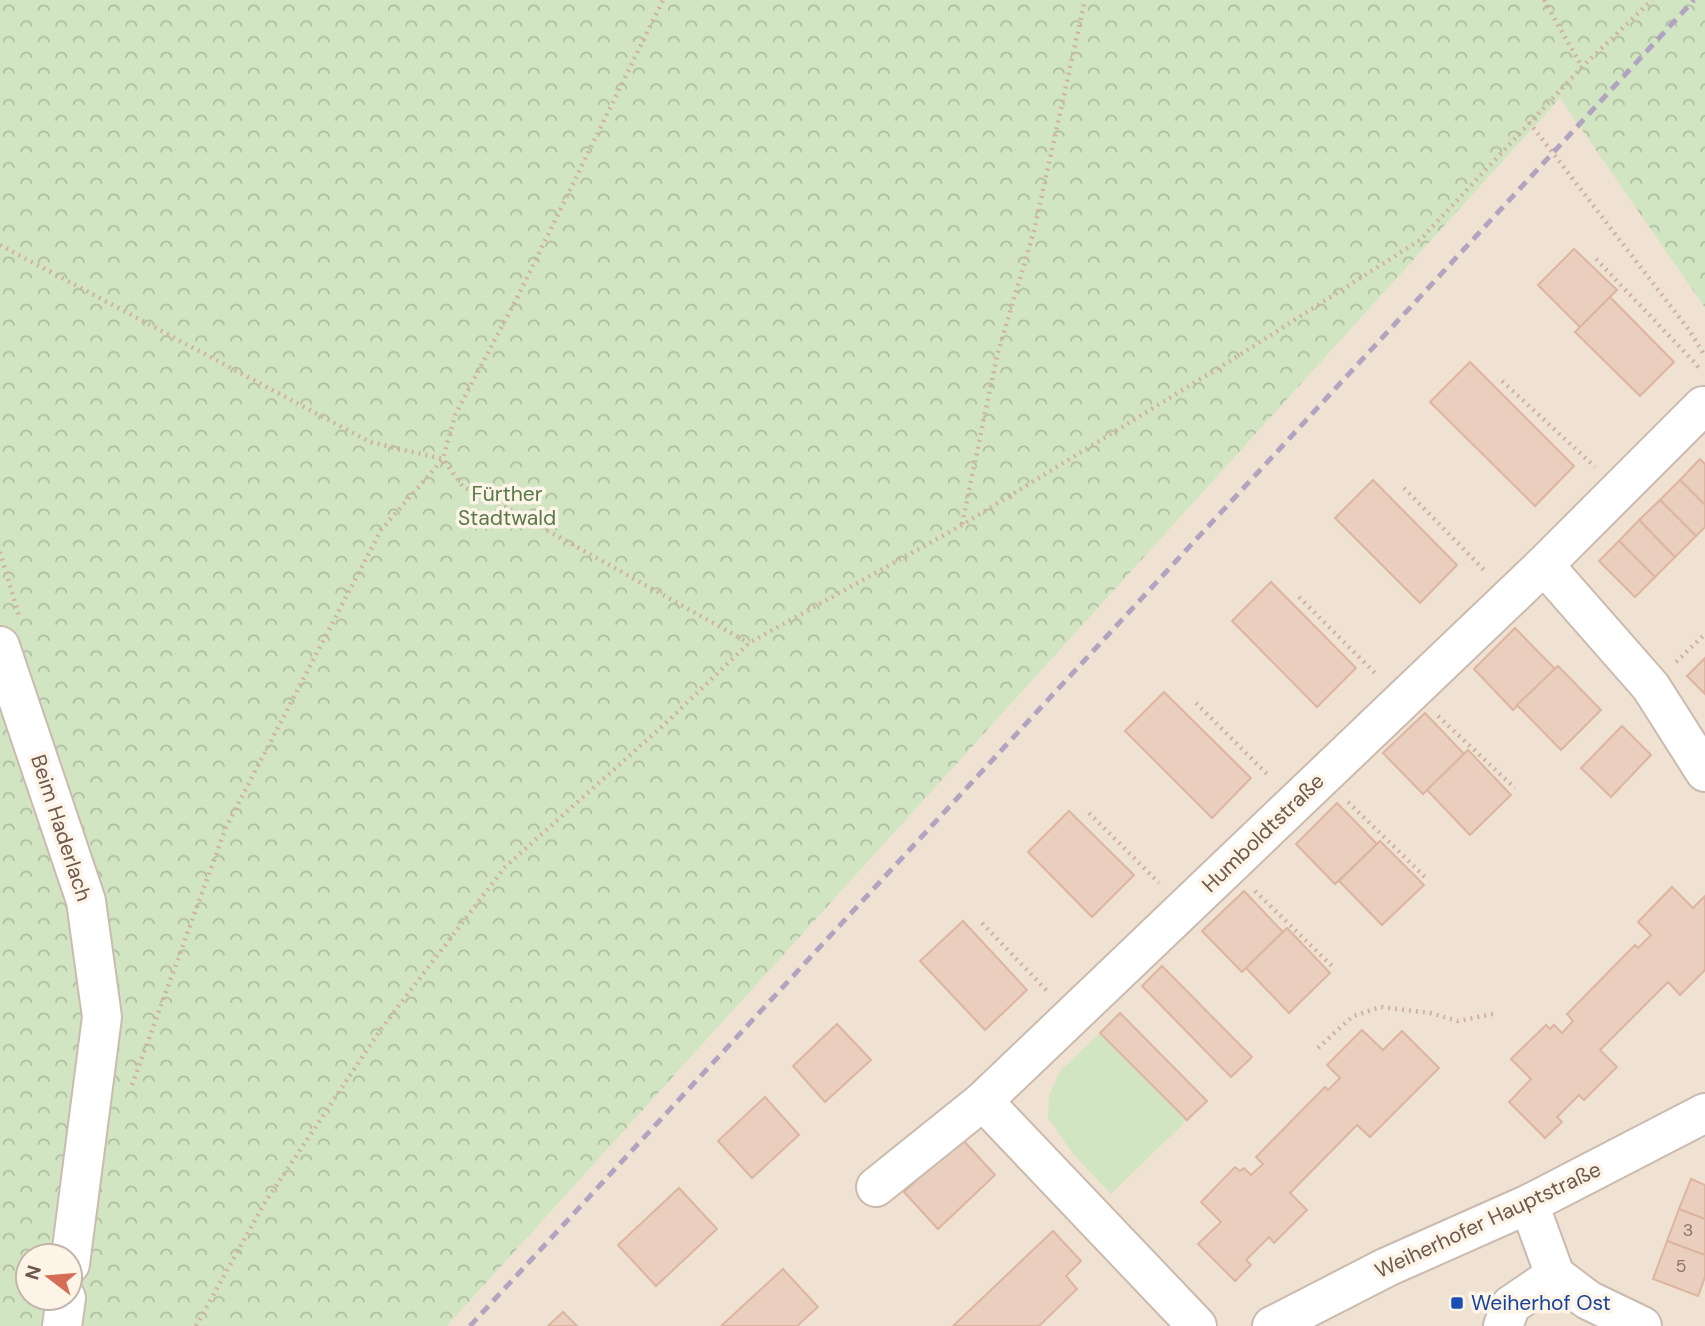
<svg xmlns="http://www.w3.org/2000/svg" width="1705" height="1326" font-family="'DM Sans',sans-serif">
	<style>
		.residential { fill: #f0e2d2 }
		.green { fill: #d2e5c3 }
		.forest { fill: url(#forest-crowns); fill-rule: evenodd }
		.building { fill: #ebcfbe; stroke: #dcb5a0; stroke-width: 2 }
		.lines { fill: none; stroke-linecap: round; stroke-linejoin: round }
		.minor-casing { stroke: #cbbaae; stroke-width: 42 }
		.path { stroke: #d0b2a1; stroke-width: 4.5; stroke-dasharray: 2 5; stroke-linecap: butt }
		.minor { stroke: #fff; stroke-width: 38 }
		.rail { stroke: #b2a3c1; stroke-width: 5; stroke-dasharray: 10 7; stroke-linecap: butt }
		.transit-dot { fill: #1a4fb4; stroke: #fdf4e8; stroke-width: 2.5 }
		.labels { text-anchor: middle; stroke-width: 7; stroke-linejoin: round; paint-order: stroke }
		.number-label { font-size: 18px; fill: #8d7568 }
		.park-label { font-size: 21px; fill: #587948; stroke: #fdf4e8 }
		.street-label { font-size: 21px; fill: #6e574c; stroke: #fdf4e8 }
		.transit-label { font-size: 21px; fill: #164399; stroke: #fdf4e8; text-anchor: start }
	</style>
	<defs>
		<pattern id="forest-crowns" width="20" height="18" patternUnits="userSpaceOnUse" patternTransform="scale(1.75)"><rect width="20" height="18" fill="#d2e5c3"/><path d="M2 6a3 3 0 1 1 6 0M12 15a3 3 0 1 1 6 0" fill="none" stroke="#afbca1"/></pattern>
	</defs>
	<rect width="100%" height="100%" fill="#f9f0e3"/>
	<path class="residential" d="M1560,97L1705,308V1326H447Z"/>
	<path class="green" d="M1100,1033L1187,1120L1111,1194L1074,1155L1048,1118L1049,1095L1060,1071Z"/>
	<path class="forest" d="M0,0H1705V308L1560,98L447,1326H0ZM28,1256H70V1298H28Z"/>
	<g class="building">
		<path d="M1574,249L1617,290L1580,327L1538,285Z"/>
		<path d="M1610,297L1674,362L1640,396L1575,332Z"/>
		<path d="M1470,362L1574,466L1535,506L1430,402Z"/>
		<path d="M1700,459L1705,464V505L1680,480Z"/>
		<path d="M1373,480L1457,565L1420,603L1335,518Z"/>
		<path d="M1680,480L1705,505V527L1696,536L1660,500Z"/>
		<path d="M1660,500L1696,536L1675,557L1639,520Z"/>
		<path d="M1639,520L1675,557L1655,577L1619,541Z"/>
		<path d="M1619,541L1655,577L1635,597L1599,561Z"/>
		<path d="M1271,582L1356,668L1317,707L1232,621Z"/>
		<path d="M1515,628L1555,669L1513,710L1474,669Z"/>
		<path d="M1705,658V694L1687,676Z"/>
		<path d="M1558,666L1601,710L1561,750L1517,705Z"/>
		<path d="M1164,692L1251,778L1212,818L1125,731Z"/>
		<path d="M1425,713L1464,754L1423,794L1383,753Z"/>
		<path d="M1622,726L1651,755L1611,797L1581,768Z"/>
		<path d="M1468,750L1511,795L1470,835L1427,790Z"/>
		<path d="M1337,803L1377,844L1335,884L1296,844Z"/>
		<path d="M1069,811L1134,875L1092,917L1028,852Z"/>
		<path d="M1380,841L1424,885L1382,925L1339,881Z"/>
		<path d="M1672,887L1693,908L1705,896V970L1680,995L1668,982L1600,1050L1617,1067L1584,1100L1579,1095L1557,1117L1562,1122L1545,1138L1509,1102L1531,1079L1511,1059L1546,1025L1550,1029L1554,1025L1562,1033L1573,1021L1567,1014L1635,945L1638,948L1651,935L1638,922Z"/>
		<path d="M1244,891L1283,932L1242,972L1202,931Z"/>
		<path d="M963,921L1027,990L985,1030L920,961Z"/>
		<path d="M1287,928L1330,973L1289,1013L1246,968Z"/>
		<path d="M1162,966L1252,1057L1231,1077L1142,986Z"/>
		<path d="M1120,1013L1207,1101L1187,1120L1100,1033Z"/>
		<path d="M837,1024L871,1060L825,1102L793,1066Z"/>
		<path d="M1362,1030L1383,1050L1402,1031L1439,1068L1370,1137L1357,1125L1290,1193L1307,1210L1274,1243L1269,1237L1246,1260L1251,1265L1235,1281L1198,1244L1221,1222L1201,1202L1235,1167L1240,1171L1244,1168L1251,1175L1263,1164L1256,1157L1325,1087L1328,1090L1340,1078L1327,1065Z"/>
		<path d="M765,1097L799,1135L752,1178L718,1141Z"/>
		<path d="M961,1138L995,1175L938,1229L904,1192Z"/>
		<path d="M1691,1179L1705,1185V1219L1679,1209Z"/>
		<path d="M679,1188L717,1229L656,1286L618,1245Z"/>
		<path d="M1679,1209L1705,1219V1255L1667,1241Z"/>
		<path d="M1053,1231L1081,1261L1066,1276L1077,1289L1039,1326H953Z"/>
		<path d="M1667,1241L1705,1255V1277L1698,1296L1653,1279Z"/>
		<path d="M783,1269L818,1307L797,1326H721Z"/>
		<path d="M563,1312L577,1326H548Z"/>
	</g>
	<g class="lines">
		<defs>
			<g id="minor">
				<path d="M1544,565L1651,687L1705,772"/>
				<path d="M0,646L86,901L102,1017L70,1264"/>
				<path d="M876,1187L983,1101"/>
				<path d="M1529,1204L1555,1275"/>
				<path d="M1555,1275L1588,1300L1642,1326"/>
				<path d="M62,1326L66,1298"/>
				<path d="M1197,1326L983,1101L1544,565L1703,406"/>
				<path d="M1272,1326L1387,1267L1529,1204L1705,1113"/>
				<path d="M1503,1326L1511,1305L1555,1275"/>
			</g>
		</defs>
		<use href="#minor" class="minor-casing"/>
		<g class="path">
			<path d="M1544,0L1582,67"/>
			<path d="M1529,122L1689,330L1705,356"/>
			<path d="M0,245L370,442L443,459L463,487L498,503L749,643"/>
			<path d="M1596,259L1695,363L1701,371"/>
			<path d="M1502,381L1595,467"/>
			<path d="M1404,488L1485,571"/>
			<path d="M962,524L997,356L1034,231L1085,0"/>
			<path d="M0,552L19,616"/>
			<path d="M1299,597L1377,675"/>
			<path d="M1676,662L1705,634"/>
			<path d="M1196,703L1270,777"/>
			<path d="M1438,716L1515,788"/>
			<path d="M1348,802L1425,877"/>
			<path d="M1089,813L1159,883"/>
			<path d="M1255,891L1332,966"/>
			<path d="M982,923L1047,991"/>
			<path d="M1318,1048L1353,1016L1381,1007L1430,1013L1458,1021L1493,1014"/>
			<path d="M132,1085L226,827L381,530L443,459L455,415L517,298L663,0"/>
			<path d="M196,1326L264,1204L381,1029L505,867L667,722L749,643L962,525L1238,356L1420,240L1582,67L1652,0"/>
		</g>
		<use href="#minor" class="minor"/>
		<path class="rail" d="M470,1326L1694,0"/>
	</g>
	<rect class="transit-dot" x="1450" y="1296" width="14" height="14" rx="3.5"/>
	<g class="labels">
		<g class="number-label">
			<text x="1688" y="1236">3</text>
			<text x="1681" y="1272">5</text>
		</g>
		<g class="park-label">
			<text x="507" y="501">Fürther<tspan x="507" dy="24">Stadtwald</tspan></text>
		</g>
		<g class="street-label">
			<text transform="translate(61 828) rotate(72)" y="7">Beim Haderlach</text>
			<text transform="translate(1263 833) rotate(-44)" y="7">Humboldtstraße</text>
			<text transform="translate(1488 1220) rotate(-25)" y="7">Weiherhofer Hauptstraße</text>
		</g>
		<g class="transit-label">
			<text x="1471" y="1310">Weiherhof Ost</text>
		</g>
	</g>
	<g transform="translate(49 1277) rotate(286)"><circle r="33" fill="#fdf4e8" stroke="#c4b5aa" stroke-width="2"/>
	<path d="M0-5L12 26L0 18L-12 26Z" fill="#d66e55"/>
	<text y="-10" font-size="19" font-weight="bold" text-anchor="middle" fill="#6e574c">N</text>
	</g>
</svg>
